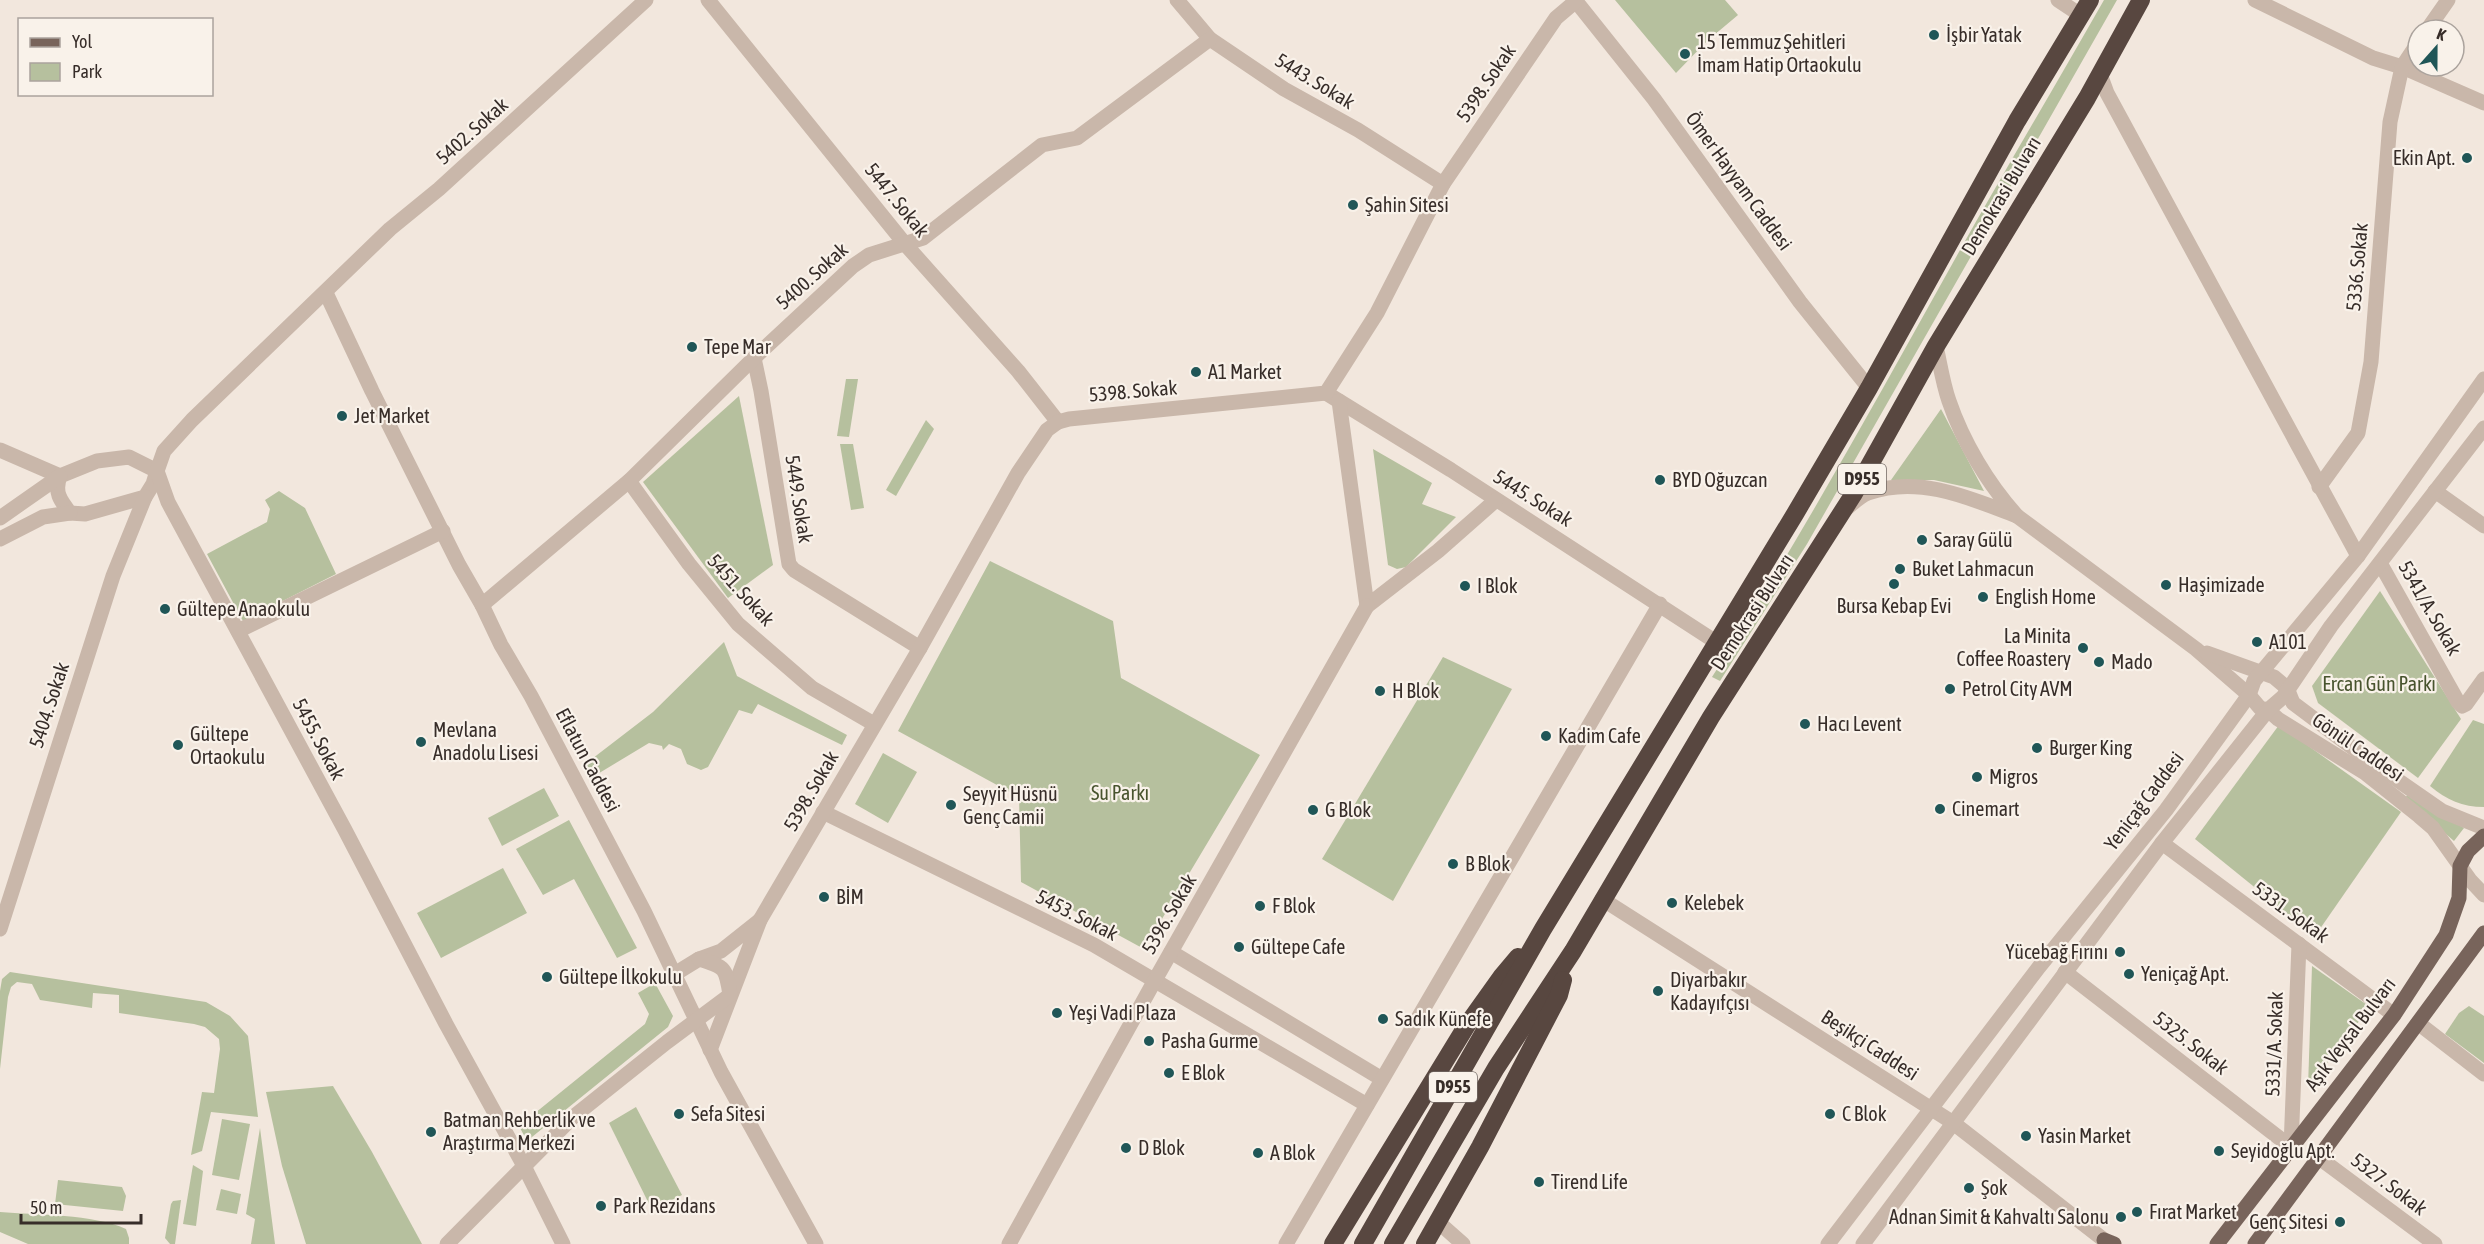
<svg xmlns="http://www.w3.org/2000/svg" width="2484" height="1244" font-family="'Asap Condensed',sans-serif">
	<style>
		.green { fill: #b6c09e }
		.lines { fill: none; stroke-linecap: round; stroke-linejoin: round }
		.minor { stroke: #c9b7aa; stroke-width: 15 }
		.major { stroke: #78645b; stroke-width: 15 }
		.highway { stroke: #584740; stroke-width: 18 }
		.poi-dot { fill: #205657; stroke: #f9f2ea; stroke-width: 2 }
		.labels { text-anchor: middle; stroke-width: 4.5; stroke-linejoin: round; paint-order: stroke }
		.shield { fill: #f9f2ea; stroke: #716863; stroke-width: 1.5 }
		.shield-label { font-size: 18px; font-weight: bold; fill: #372d29 }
		.poi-label { font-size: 20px; fill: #372d29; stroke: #f9f2ea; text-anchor: start }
		.street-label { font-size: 20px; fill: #372d29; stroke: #f9f2ea }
		.park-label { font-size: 20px; fill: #48542e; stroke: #f9f2ea }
	</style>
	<rect width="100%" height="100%" fill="#f2e7dd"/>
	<g class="green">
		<path d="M1615,0H1725L1738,15L1707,41L1676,73Z"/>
		<path d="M2104,0H2117L1807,544L1720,681L1712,677C1797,544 1873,406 1950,268C2000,178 2053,90 2104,0Z"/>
		<path d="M846,379H858L849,437L837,436Z"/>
		<path d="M739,396L773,565L728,598L643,482Z"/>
		<path d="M1941,409L1984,491L1934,480H1891Z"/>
		<path d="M926,420L934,429L896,496L886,490Z"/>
		<path d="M840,444H853L864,508L851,510Z"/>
		<path d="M1373,449L1432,483L1422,504L1456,517L1406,567L1397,569L1388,565Z"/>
		<path d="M279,491L305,508L336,574L243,621L207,554L267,522L270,509L265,500Z"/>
		<path d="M990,561L1113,621L1121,678L1260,755L1144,949L1021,882L1019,797L898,731Z"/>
		<path d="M2380,591L2461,719L2418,778L2318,703L2312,686Z"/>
		<path d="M724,642L737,676L847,735L842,745L758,704L752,714L739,710L708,767L701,770L687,764L681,749L669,744L663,750L662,746L649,743L591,778L584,765L653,712Z"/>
		<path d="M1443,657L1512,689L1393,901L1322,859Z"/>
		<path d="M2473,720L2484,724V807C2462,807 2447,800 2430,786Z"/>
		<path d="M2279,725L2401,812L2315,936L2195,839Z"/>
		<path d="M883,753L917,772L888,823L855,804Z"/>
		<path d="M544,788L559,816L502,846L488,818Z"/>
		<path d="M2408,795L2464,828L2454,841L2404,798Z"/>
		<path d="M569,820L637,948L617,958L574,879L543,895L516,849Z"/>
		<path d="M503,868L527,913L441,958L417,913Z"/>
		<path d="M2312,966L2370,1007L2308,1088Z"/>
		<path d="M10,972L206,1002L230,1016L248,1036L258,1117L211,1112L202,1151L191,1155L202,1092L214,1093L220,1049L219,1039L205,1027L194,1024L119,1013V995L93,993L92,1008L40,1000L32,984L17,982L11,987L8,997L0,1069V991L2,979Z"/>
		<path d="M655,983L673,1016L668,1027L527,1141L519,1126L645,1024L649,1014L638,993Z"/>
		<path d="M2469,1006L2484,1016V1063L2445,1034L2459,1013Z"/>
		<path d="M333,1086L372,1152L422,1244H306L282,1166L266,1092Z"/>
		<path d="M636,1107L682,1195L652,1210L609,1123Z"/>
		<path d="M222,1119L250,1124L239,1180L212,1175Z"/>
		<path d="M260,1128L275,1244H251L255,1219L246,1214Z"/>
		<path d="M193,1165L203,1171L196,1226L183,1224Z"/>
		<path d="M58,1180L122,1187L126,1196L123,1211L55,1204Z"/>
		<path d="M221,1189L241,1194L237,1214L216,1210Z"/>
		<path d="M181,1200L175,1244H170L165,1238L171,1204L173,1201Z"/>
		<path d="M0,1212C37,1215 93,1214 126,1229L129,1238V1244H28L0,1232Z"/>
	</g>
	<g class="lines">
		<g class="minor">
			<path d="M708,0L905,244L1018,371L1058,422"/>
			<path d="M1177,0L1210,39L1284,89L1358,130L1443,184"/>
			<path d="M1575,0L1654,99L1800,302L1869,388"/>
			<path d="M2058,0L2082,16"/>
			<path d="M2255,0L2373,58L2402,67L2484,103"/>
			<path d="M2427,30L2448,0"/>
			<path d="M2100,74L2107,93L2358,556"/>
			<path d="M326,293L372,391L459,565L482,605L501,645L531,696L644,911L721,1072L816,1244"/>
			<path d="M754,358L761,391L789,564L794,570L920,648"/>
			<path d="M1326,393L1451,470L1716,642"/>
			<path d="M1339,401L1367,606L1438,551L1496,500"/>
			<path d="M0,450L60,476"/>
			<path d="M129,457L157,471L153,484L145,497L85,514L70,513C60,500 54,492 60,476L97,461Z"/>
			<path d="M629,481L689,564L738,624L812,688L874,724"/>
			<path d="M2319,487L2358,433L2371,362L2390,122L2402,67L2418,43"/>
			<path d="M2435,491L2484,526"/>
			<path d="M1846,509C1852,504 1860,496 1868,493C1919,475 1970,498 2017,516C1988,484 1963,442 1949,401C1943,384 1940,364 1936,346"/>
			<path d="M2017,516L2196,649L2249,695L2260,708L2268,710L2278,719L2365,773L2419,816L2433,828L2470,880L2484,895"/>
			<path d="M0,518L60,476"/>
			<path d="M0,539L43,517L70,513"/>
			<path d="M2380,563L2458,702L2462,706L2466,704L2484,679"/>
			<path d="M482,605L629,481L754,358L853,266L869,255L923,238L1042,145L1077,138L1210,39"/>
			<path d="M238,631L443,531"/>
			<path d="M2207,653L2274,677L2287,688L2293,703L2373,763L2442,811L2484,828"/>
			<path d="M823,812L1094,945L1367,1105"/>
			<path d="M2162,843L2394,1015"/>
			<path d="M1602,899L1952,1122L2104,1240"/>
			<path d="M760,920L920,648L1018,473L1047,430L1058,422L1069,419L1326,393L1377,313L1443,184L1556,18L1576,1"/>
			<path d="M0,929L113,576L145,497"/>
			<path d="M1171,952L1382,1079"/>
			<path d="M2065,972L2291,1147"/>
			<path d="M673,975L699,959L721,951L760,920L710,1050"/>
			<path d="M2418,1023L2484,1074"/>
			<path d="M2291,1147L2299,944"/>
			<path d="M2318,1157L2435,1244"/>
			<path d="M1437,1221L1463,1244"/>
			<path d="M447,1244L573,1117L667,1042L730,995C726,968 726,967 699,959"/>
			<path d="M563,1244L524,1166L446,1024L345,830L168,502L157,471L164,451L192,420L390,229L439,189L646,0"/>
			<path d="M1009,1244L1155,980L1367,606"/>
			<path d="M1286,1244L1660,604"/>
			<path d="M1828,1244L2039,967L2166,810L2249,695L2254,681L2358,556L2484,379"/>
			<path d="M1863,1244L2162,843L2268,710L2283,697L2331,626L2484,428"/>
		</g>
		<g class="major">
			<path d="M2109,1244L2104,1240L2114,1244"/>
			<path d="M2217,1244L2394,1015L2446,935L2459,898L2460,866L2468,851L2484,836"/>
			<path d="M2255,1244L2484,933"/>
		</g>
		<g class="highway">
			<path d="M1333,1244L1467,1025L1502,976L1518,957"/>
			<path d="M1363,1244L1543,929L1795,514L1869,388L2017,121L2090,0"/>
			<path d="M1393,1244L1496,1068L1573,951L1711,717L1853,495L1936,346L2087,98L2141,0"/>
			<path d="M1425,1244L1480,1147L1559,995L1563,980"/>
		</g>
	</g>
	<g class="poi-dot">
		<circle cx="1934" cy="35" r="6"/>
		<circle cx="1685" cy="54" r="6"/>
		<circle cx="2467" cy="158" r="6"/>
		<circle cx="1353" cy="205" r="6"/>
		<circle cx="692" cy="347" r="6"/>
		<circle cx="1196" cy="372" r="6"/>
		<circle cx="342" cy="416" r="6"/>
		<circle cx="1660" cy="480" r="6"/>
		<circle cx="1922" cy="540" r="6"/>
		<circle cx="1900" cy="569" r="6"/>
		<circle cx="1894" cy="584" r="6"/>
		<circle cx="2166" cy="585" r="6"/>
		<circle cx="1465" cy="586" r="6"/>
		<circle cx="1983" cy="597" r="6"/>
		<circle cx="165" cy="609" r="6"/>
		<circle cx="2257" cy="642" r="6"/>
		<circle cx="2083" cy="648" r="6"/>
		<circle cx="2099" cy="662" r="6"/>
		<circle cx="1950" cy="689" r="6"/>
		<circle cx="1380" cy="691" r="6"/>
		<circle cx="1805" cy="724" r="6"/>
		<circle cx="1546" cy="736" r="6"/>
		<circle cx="421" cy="742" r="6"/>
		<circle cx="178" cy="745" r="6"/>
		<circle cx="2037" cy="748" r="6"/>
		<circle cx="1977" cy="777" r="6"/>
		<circle cx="951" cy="805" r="6"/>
		<circle cx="1940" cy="809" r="6"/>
		<circle cx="1313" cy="810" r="6"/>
		<circle cx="1453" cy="864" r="6"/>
		<circle cx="824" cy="897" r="6"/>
		<circle cx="1672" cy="903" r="6"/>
		<circle cx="1260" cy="906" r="6"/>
		<circle cx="1239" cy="947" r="6"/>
		<circle cx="2120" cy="952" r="6"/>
		<circle cx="2129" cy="974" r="6"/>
		<circle cx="547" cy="977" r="6"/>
		<circle cx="1658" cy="991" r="6"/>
		<circle cx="1057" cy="1013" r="6"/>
		<circle cx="1383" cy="1019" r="6"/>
		<circle cx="1149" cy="1041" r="6"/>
		<circle cx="1169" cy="1073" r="6"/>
		<circle cx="679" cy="1114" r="6"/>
		<circle cx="1830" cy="1114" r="6"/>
		<circle cx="431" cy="1132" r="6"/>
		<circle cx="2026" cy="1136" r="6"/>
		<circle cx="1126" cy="1148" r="6"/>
		<circle cx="2219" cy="1151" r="6"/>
		<circle cx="1258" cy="1153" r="6"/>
		<circle cx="1539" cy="1182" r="6"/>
		<circle cx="1969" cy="1188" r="6"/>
		<circle cx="601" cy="1206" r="6"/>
		<circle cx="2137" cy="1212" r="6"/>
		<circle cx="2121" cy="1217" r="6"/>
		<circle cx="2340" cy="1222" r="6"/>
	</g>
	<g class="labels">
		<g class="shield">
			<rect x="1838" y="464" width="48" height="30" rx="4.5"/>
			<rect x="1429" y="1072" width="48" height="30" rx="4.5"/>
		</g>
		<g class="shield-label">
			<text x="1862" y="485">D955</text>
			<text x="1453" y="1093">D955</text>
		</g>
		<g class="poi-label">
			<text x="1946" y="42">İşbir Yatak</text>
			<text x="1697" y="49">15 Temmuz Şehitleri<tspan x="1697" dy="23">İmam Hatip Ortaokulu</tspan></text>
			<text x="2455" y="165" text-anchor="end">Ekin Apt.</text>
			<text x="1365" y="212">Şahin Sitesi</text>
			<text x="704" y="354">Tepe Mar</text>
			<text x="1208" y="379">A1 Market</text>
			<text x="354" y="423">Jet Market</text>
			<text x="1672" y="487">BYD Oğuzcan</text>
			<text x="1934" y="547">Saray Gülü</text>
			<text x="1912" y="576">Buket Lahmacun</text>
			<text x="2178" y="592">Haşimizade</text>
			<text x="1477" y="593">I Blok</text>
			<text x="1995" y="604">English Home</text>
			<text x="1894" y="613" text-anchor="middle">Bursa Kebap Evi</text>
			<text x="177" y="616">Gültepe Anaokulu</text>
			<text x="2071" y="643" text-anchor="end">La Minita<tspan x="2071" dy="23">Coffee Roastery</tspan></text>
			<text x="2269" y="649">A101</text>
			<text x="2111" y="669">Mado</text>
			<text x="1962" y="696">Petrol City AVM</text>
			<text x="1392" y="698">H Blok</text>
			<text x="1817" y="731">Hacı Levent</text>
			<text x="433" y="737">Mevlana<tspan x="433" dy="23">Anadolu Lisesi</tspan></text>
			<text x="190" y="741">Gültepe<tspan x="190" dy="23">Ortaokulu</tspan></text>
			<text x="1558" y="743">Kadim Cafe</text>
			<text x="2049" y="755">Burger King</text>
			<text x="1989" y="784">Migros</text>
			<text x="963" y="801">Seyyit Hüsnü<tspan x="963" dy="23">Genç Camii</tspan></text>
			<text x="1952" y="816">Cinemart</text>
			<text x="1325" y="817">G Blok</text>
			<text x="1465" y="871">B Blok</text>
			<text x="836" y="904">BİM</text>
			<text x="1684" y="910">Kelebek</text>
			<text x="1272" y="913">F Blok</text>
			<text x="1251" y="954">Gültepe Cafe</text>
			<text x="2108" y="959" text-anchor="end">Yücebağ Fırını</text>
			<text x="2141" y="981">Yeniçağ Apt.</text>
			<text x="559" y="984">Gültepe İlkokulu</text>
			<text x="1670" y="987">Diyarbakır<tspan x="1670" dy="23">Kadayıfçısı</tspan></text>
			<text x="1069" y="1020">Yeşi Vadi Plaza</text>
			<text x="1395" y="1026">Sadık Künefe</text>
			<text x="1161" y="1048">Pasha Gurme</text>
			<text x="1181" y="1080">E Blok</text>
			<text x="691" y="1121">Sefa Sitesi</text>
			<text x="1842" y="1121">C Blok</text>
			<text x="443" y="1127">Batman Rehberlik ve<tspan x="443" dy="23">Araştırma Merkezi</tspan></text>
			<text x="2038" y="1143">Yasin Market</text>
			<text x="1138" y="1155">D Blok</text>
			<text x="2231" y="1158">Seyidoğlu Apt.</text>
			<text x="1270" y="1160">A Blok</text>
			<text x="1551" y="1189">Tirend Life</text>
			<text x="1981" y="1195">Şok</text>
			<text x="613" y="1213">Park Rezidans</text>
			<text x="2149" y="1219">Fırat Market</text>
			<text x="2109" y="1224" text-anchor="end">Adnan Simit &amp; Kahvaltı Salonu</text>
			<text x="2328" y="1229" text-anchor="end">Genç Sitesi</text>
		</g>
		<g class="street-label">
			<text transform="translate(1315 81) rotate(31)" y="7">5443. Sokak</text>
			<text transform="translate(1486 83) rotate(-56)" y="7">5398. Sokak</text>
			<text transform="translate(472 131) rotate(-42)" y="7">5402. Sokak</text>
			<text transform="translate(1739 181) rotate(54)" y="7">Ömer Hayyam Caddesi</text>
			<text transform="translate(2001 196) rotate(-59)" y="7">Demokrasi Bulvarı</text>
			<text transform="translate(897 200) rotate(51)" y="7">5447. Sokak</text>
			<text transform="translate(2357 267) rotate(-85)" y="7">5336. Sokak</text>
			<text transform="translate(812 276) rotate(-42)" y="7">5400. Sokak</text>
			<text transform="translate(1133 391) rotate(-5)" y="7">5398. Sokak</text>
			<text transform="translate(1533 498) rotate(32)" y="7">5445. Sokak</text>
			<text transform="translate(799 499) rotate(81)" y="7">5449. Sokak</text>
			<text transform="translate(741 590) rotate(48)" y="7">5451. Sokak</text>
			<text transform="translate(2430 608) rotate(60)" y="7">5341/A. Sokak</text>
			<text transform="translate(1752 612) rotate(-57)" y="7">Demokrasi Bulvarı</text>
			<text transform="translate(49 705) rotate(-72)" y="7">5404. Sokak</text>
			<text transform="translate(319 739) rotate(62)" y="7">5455. Sokak</text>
			<text transform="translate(2358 747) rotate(34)" y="7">Gönül Caddesi</text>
			<text transform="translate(588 760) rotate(62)" y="7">Eflatun Caddesi</text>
			<text transform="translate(811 791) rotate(-60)" y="7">5398. Sokak</text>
			<text transform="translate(2144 801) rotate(-53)" y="7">Yeniçağ Caddesi</text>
			<text transform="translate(2291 912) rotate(36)" y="7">5331. Sokak</text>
			<text transform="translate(1169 914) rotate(-60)" y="7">5396. Sokak</text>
			<text transform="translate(1077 915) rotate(27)" y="7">5453. Sokak</text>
			<text transform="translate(2350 1034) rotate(-53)" y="7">Aşık Veysal Bulvarı</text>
			<text transform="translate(2191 1043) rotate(38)" y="7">5325. Sokak</text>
			<text transform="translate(2274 1044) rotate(-88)" y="7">5331/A. Sokak</text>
			<text transform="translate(1870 1045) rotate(33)" y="7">Beşikçi Caddesi</text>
			<text transform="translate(2389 1184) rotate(37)" y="7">5327. Sokak</text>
		</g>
		<g class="park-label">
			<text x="2379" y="691">Ercan Gün Parkı</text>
			<text x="1120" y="800">Su Parkı</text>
		</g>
	</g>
	<rect x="18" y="18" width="195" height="78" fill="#f9f2ea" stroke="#aba39d" stroke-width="1.5"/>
	<rect x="30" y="38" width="30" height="9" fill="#78645b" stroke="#aba39d" stroke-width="1.5"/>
	<text x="72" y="48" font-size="18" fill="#372d29">Yol</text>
	<rect x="30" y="63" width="30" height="18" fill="#b6c09e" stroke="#aba39d" stroke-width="1.5"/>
	<text x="72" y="78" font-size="18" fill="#372d29">Park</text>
	<g transform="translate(2436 48) rotate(21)"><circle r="28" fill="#f9f2ea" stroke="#aba39d" stroke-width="1.5"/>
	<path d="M0-4.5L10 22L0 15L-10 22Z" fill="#205657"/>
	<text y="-9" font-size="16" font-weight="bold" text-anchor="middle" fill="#372d29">K</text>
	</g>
	<path d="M21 1214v9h120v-9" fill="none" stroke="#372d29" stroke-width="3"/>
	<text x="30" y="1214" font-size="18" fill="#372d29" stroke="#f9f2ea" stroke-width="4.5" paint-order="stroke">50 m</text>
</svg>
